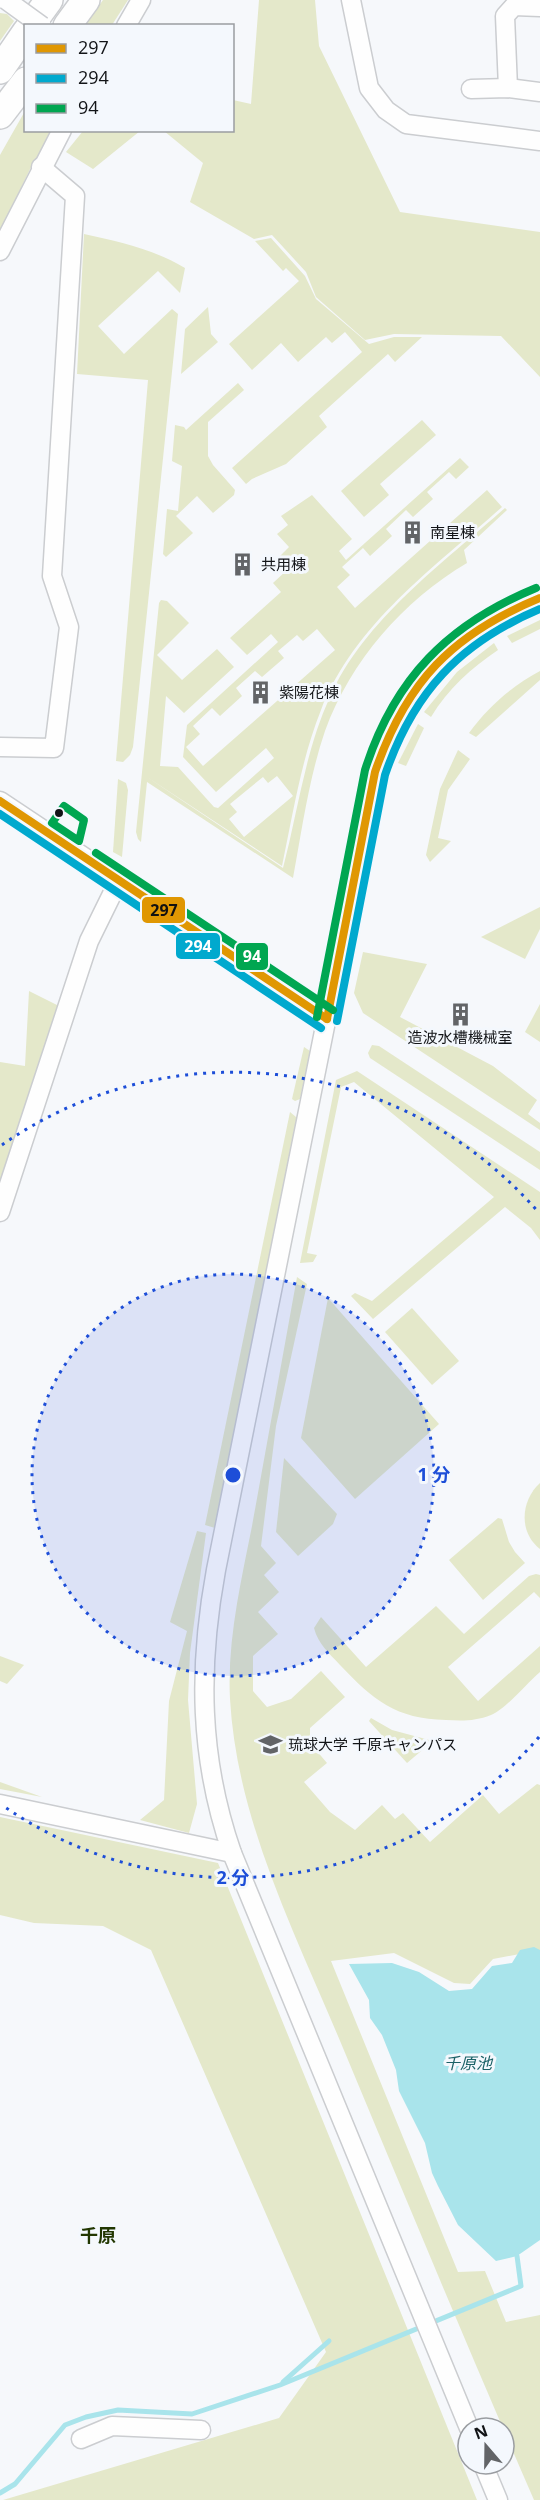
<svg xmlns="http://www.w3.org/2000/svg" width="540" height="2500" font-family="'Open Sans','Noto Sans JP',sans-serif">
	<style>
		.green { fill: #e4e8ca; fill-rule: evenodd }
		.water { fill: #a9e4eb }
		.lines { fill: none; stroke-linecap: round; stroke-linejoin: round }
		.stream { stroke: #a9e4eb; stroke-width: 5 }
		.minor-casing { stroke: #cbcdd0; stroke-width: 21 }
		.highway-casing { stroke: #cbcdd0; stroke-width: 30 }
		.minor { stroke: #fefefe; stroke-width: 18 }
		.highway { stroke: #fefefe; stroke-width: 27 }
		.minor-bridge-casing { stroke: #cbcdd0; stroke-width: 21; stroke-linecap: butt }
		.minor-bridge { stroke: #fefefe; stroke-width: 18 }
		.bus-1-casing { stroke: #f4f8fd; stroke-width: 12 }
		.bus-2-casing { stroke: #f4f8fd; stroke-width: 12 }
		.bus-3-casing { stroke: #f4f8fd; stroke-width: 12 }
		.bus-1 { stroke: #e09702; stroke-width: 8 }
		.bus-2 { stroke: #00a9ce; stroke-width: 8 }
		.bus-3 { stroke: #00a651; stroke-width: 8 }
		.ring { fill: none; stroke: #1d4ed8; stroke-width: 3; stroke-dasharray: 3 6 }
		.bus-dot { fill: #121417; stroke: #f4f8fd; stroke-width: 2 }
		.labels { text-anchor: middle; stroke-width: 6; stroke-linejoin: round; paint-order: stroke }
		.poi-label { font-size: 15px; fill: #121417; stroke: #f4f8fd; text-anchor: start }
		.water-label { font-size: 16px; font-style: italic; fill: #1b6167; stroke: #f4f8fd }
		.quarter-label { font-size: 18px; font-weight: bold; fill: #223701; stroke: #f4f8fd }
		.centre { fill: #1d4ed8; stroke: #f4f8fd; stroke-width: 3 }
		.ring-label { font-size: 18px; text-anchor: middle; font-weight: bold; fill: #1d4ed8; stroke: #f4f8fd; stroke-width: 6; stroke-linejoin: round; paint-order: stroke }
		.line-badge { stroke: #f4f8fd; stroke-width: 2 }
		.badge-label { font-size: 16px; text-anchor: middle; font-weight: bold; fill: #fff }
		.pale-badge-label { font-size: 16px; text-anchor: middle; font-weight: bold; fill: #111 }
	</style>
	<rect width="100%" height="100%" fill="#f6f8fb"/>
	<g class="green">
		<path d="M103,0H128L112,25L84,26Z"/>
		<path d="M259,0H315L319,46L400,212L540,232V377L501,336L394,334L365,340L316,297L306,272L272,235L254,239L190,202L203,163L164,131L232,130L233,100L251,104Z"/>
		<path d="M0,13L7,14L14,21L0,41Z"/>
		<path d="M25,111L26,130L53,131L32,165L0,232V155Z"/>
		<path d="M83,131V130L140,131L93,169L66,152Z"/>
		<path d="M84,234C120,242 153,249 185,268L180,293L158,271L98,326L124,354L172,309L178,314L133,747L130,755L123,762L116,761L148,380L77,374Z"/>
		<path d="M271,238L305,276L316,299L369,344L394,337H422L395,362L388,354L319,416L327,427L286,464L252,479L246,484L232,468L362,352L345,332L332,343L326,337L298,362L281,343L252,370L229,344L299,281L286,268L283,271L255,241Z"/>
		<path d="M208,307L211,334L218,342L181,374L185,329Z"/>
		<path d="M238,383L244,390L208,422V456L213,465L235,490L234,495L213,513L197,496L176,516L193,533L166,557L163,554L167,509L178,511L182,466L172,461L175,425L184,427L186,430Z"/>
		<path d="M422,420L436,435L380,484L389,495L364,517L341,491Z"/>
		<path d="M460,458L469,467L456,479L449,472L427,492L433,499L413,517L406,510L386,529L392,536L370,556L363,548L342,567L350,575L337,587L355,608L487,490L502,507C435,567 354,624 321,710C301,760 293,814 282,866L147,777L283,868C298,811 305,751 330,697C363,621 444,562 505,508L507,510L464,550L467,563C403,601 351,660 325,731C309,778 302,829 293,878L147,782L141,842L138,839L136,832L159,603L161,600L167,601L189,623L157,655L182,680L217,649L234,667L184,713L166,696L160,766L178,767L214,807L218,808L274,758L266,748L216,792L183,757L187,725L278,642L271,634L247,655L230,638L281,592L273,583L287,570L277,559L289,547L277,534L288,525L281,516L312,495L352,539L339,551L346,560ZM317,629L335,650L203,766L186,747L200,734L193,726L212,708L220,716L242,696L236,688L255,671L262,677L284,658L278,651L297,635L303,641ZM277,776L293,796L244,837L229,819L237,812L230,804L263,777L268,783Z"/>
		<path d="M540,620V629L512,643L507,636Z"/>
		<path d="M494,643L498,650C471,668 448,689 431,717L424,712L457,672Z"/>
		<path d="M540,671V680L476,737L469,733C488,707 512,686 540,671Z"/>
		<path d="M418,724L424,728L406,766L398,763Z"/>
		<path d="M458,750L470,759L448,790L438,838L451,841L430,862L426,855L440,789Z"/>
		<path d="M118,779L126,783L128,790L122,857L113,852Z"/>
		<path d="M540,907V929L525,959L481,937Z"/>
		<path d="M363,952L427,964L400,1017L493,1066L537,1100L528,1114L540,1123V1130L363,1013L354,993Z"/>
		<path d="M29,991L59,1006L0,1180V1062L25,1066Z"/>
		<path d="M540,1004V1042L525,1032Z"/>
		<path d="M372,1045L379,1046L540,1152V1170L370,1058L368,1053Z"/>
		<path d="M304,1047L310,1051L300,1099L295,1101L292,1099Z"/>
		<path d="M357,1071L540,1192V1240L531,1228L505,1207L373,1319L351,1296L355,1293L372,1301L494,1197L354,1082L341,1087L307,1253L317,1255L313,1262L300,1263L336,1080Z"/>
		<path d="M290,1112L296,1117V1120L215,1528L205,1525Z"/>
		<path d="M297,1277L307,1284L276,1426L261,1546L276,1563L264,1575L279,1592L258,1612L278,1634L253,1656V1691L267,1707L291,1699L321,1671L345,1697L310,1728V1743L327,1763L304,1782L330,1812L355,1830L382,1805L395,1819L403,1813L430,1842L483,1795L499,1814L537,1784L540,1785V1950L493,1959L470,1984L454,1983L394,1953L331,1961L458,2272L485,2271L506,2322L540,2315V2500H534C469,2351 406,2199 343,2048C296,1935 237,1822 230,1699C227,1640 241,1582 252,1526C267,1443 282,1360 297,1277Z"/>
		<path d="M328,1298L439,1424L355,1499L301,1438Z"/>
		<path d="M412,1308L459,1361L432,1385L385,1332Z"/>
		<path d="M284,1458L337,1514L333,1524L298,1556L276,1532Z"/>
		<path d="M540,1483V1549C518,1532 521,1500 540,1483Z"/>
		<path d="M498,1518L502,1519L509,1542L515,1552L525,1563L483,1600L449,1560Z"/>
		<path d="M197,1531L206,1533L190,1653L188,1700L197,1804L189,1833L140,1820L164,1800L169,1701L187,1631L170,1622Z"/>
		<path d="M536,1574L540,1575V1598L534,1592L448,1667L478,1701L540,1646V1672C527,1683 506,1709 491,1715C476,1721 463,1721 446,1720C396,1719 373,1700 340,1665C329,1653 318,1644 314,1628L321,1617L366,1667L436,1606L464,1634L529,1576Z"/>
		<path d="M0,1656L24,1665L7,1684L0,1681Z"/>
		<path d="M371,1718L392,1730L433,1741L407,1763L369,1721Z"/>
		<path d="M0,1782L42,1797L0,1789Z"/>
		<path d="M0,1817L218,1863L477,2500H3L279,2418L326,2352L151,1950L103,1926L34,1923L0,1915Z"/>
	</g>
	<path class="water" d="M534,1947L540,1950V2240L517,2256L496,2261L458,2225L438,2186L432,2173L425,2143L399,2091L396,2070L382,2035L370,2018L369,2000L349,1964L392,1963L419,1972L449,1991L472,1989L492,1966L512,1963L520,1950Z"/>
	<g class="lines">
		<g class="stream">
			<path d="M283,2382L329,2341"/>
			<path d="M0,2493L15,2484L65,2425L86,2417L118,2410L192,2414L280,2385L521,2286L517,2256"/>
		</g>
		<defs>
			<g id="minor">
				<path d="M351,0L369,88L386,110L406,124L540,141"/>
				<path d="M126,26L141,0"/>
				<path d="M508,88L505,16L514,6L540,7"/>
				<path d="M471,89L508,88L540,92"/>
				<path d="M0,251L62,130"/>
				<path d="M0,747L54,748L69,627L52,576L75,196L41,167"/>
				<path d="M0,801L327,1019"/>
				<path d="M0,1212L89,941L119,880"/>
				<path d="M0,1804L232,1853"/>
				<path d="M469,2428L232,1853C199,1758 198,1668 216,1570L379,757C407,681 463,625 540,598"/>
				<path d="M81,2439L112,2426L201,2430"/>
				<path d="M483,2464L498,2500"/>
			</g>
			<g id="highway">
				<path d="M30,26L49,0"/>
				<path d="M67,26L86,0"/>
				<path d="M0,70L26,32"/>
				<path d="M0,115L26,81"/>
			</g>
		</defs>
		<use href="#minor" class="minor-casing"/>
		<use href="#highway" class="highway-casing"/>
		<use href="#minor" class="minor"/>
		<use href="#highway" class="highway"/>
		<defs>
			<path id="minor-bridge" d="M6,0L42,26"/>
		</defs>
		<use href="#minor-bridge" class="minor-bridge-casing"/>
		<use href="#minor-bridge" class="minor-bridge"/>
		<defs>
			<g id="bus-1">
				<path d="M0,801L327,1019"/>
				<path d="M327,1019L375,772C406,682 452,634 540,598"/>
			</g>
			<g id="bus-2">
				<path d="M0,814L321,1028"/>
				<path d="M337,1021L385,775C413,693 459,643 540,609"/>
			</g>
			<g id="bus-3">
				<path d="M64,806L84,820L79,841L52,823Z"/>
				<path d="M96,853L333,1010"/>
				<path d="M317,1017L365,770C394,679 448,624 536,588"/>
			</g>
		</defs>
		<use href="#bus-1" class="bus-1-casing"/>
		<use href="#bus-2" class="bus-2-casing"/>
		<use href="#bus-3" class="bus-3-casing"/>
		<use href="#bus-1" class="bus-1"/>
		<use href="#bus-2" class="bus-2"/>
		<use href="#bus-3" class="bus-3"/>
	</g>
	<circle cx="233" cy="1475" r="201" fill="#1d4ed8" fill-opacity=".12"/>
	<g class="ring">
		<circle cx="233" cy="1475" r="201"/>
		<path d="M539 1737A403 403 0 0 1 2 1805M2 1145A403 403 0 0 1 539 1213"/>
	</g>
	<defs>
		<symbol id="building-bare" viewBox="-9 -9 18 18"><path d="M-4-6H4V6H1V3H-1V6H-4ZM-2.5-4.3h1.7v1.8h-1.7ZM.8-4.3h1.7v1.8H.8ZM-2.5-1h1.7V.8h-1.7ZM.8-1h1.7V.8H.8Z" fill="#626467" stroke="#f4f8fd" stroke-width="2.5" paint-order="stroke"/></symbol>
		<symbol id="university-bare" viewBox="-9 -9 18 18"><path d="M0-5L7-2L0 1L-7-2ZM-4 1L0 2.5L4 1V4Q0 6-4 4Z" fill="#626467" stroke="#f4f8fd" stroke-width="2.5" paint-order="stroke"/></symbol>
	</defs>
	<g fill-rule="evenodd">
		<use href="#building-bare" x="396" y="516" width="33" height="33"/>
		<use href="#building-bare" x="226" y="548" width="33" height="33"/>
		<use href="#building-bare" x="244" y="676" width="33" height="33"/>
		<use href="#building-bare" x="444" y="998" width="33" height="33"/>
		<use href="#university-bare" x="254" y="1728" width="33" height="33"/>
	</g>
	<circle class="bus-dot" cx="59" cy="813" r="5"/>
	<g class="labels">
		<g class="poi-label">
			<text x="430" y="538">南星棟</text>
			<text x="261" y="570">共用棟</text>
			<text x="279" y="698">紫陽花棟</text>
			<text x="460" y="1043" text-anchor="middle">造波水槽機械室</text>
			<text x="288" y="1750">琉球大学 千原キャンパス</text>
		</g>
		<g class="water-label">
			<text x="468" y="2069">千原池</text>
		</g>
		<g class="quarter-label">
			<text x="98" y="2242">千原</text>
		</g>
	</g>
	<circle cx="233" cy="1475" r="9" class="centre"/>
	<g class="ring-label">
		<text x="434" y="1481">1 分</text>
		<text x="233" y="1884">2 分</text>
	</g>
	<g class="line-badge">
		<rect x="141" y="896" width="45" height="28" rx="6" fill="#e09702"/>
		<rect x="175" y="932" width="46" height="28" rx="6" fill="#00a9ce"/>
		<rect x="235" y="942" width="34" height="29" rx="6" fill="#00a651"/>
	</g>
	<g class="badge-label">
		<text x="198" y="952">294</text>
		<text x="252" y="962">94</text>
	</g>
	<g class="pale-badge-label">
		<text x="164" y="916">297</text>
	</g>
	<rect x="24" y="24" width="210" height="108" fill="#f4f8fd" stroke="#9a9da1" stroke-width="1.5"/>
	<rect x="36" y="44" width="30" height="9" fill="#e09702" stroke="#9a9da1" stroke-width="1.5"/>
	<text x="78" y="54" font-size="18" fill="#121417">297</text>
	<rect x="36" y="74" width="30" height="9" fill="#00a9ce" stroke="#9a9da1" stroke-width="1.5"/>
	<text x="78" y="84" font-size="18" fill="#121417">294</text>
	<rect x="36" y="104" width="30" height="9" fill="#00a651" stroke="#9a9da1" stroke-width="1.5"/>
	<text x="78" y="114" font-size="18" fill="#121417">94</text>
	<g transform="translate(486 2446) rotate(340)"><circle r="28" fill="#f4f8fd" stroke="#9a9da1" stroke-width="1.5"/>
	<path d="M0-4.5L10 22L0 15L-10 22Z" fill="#626467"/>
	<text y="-9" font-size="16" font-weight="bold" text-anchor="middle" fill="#121417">N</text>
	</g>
</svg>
